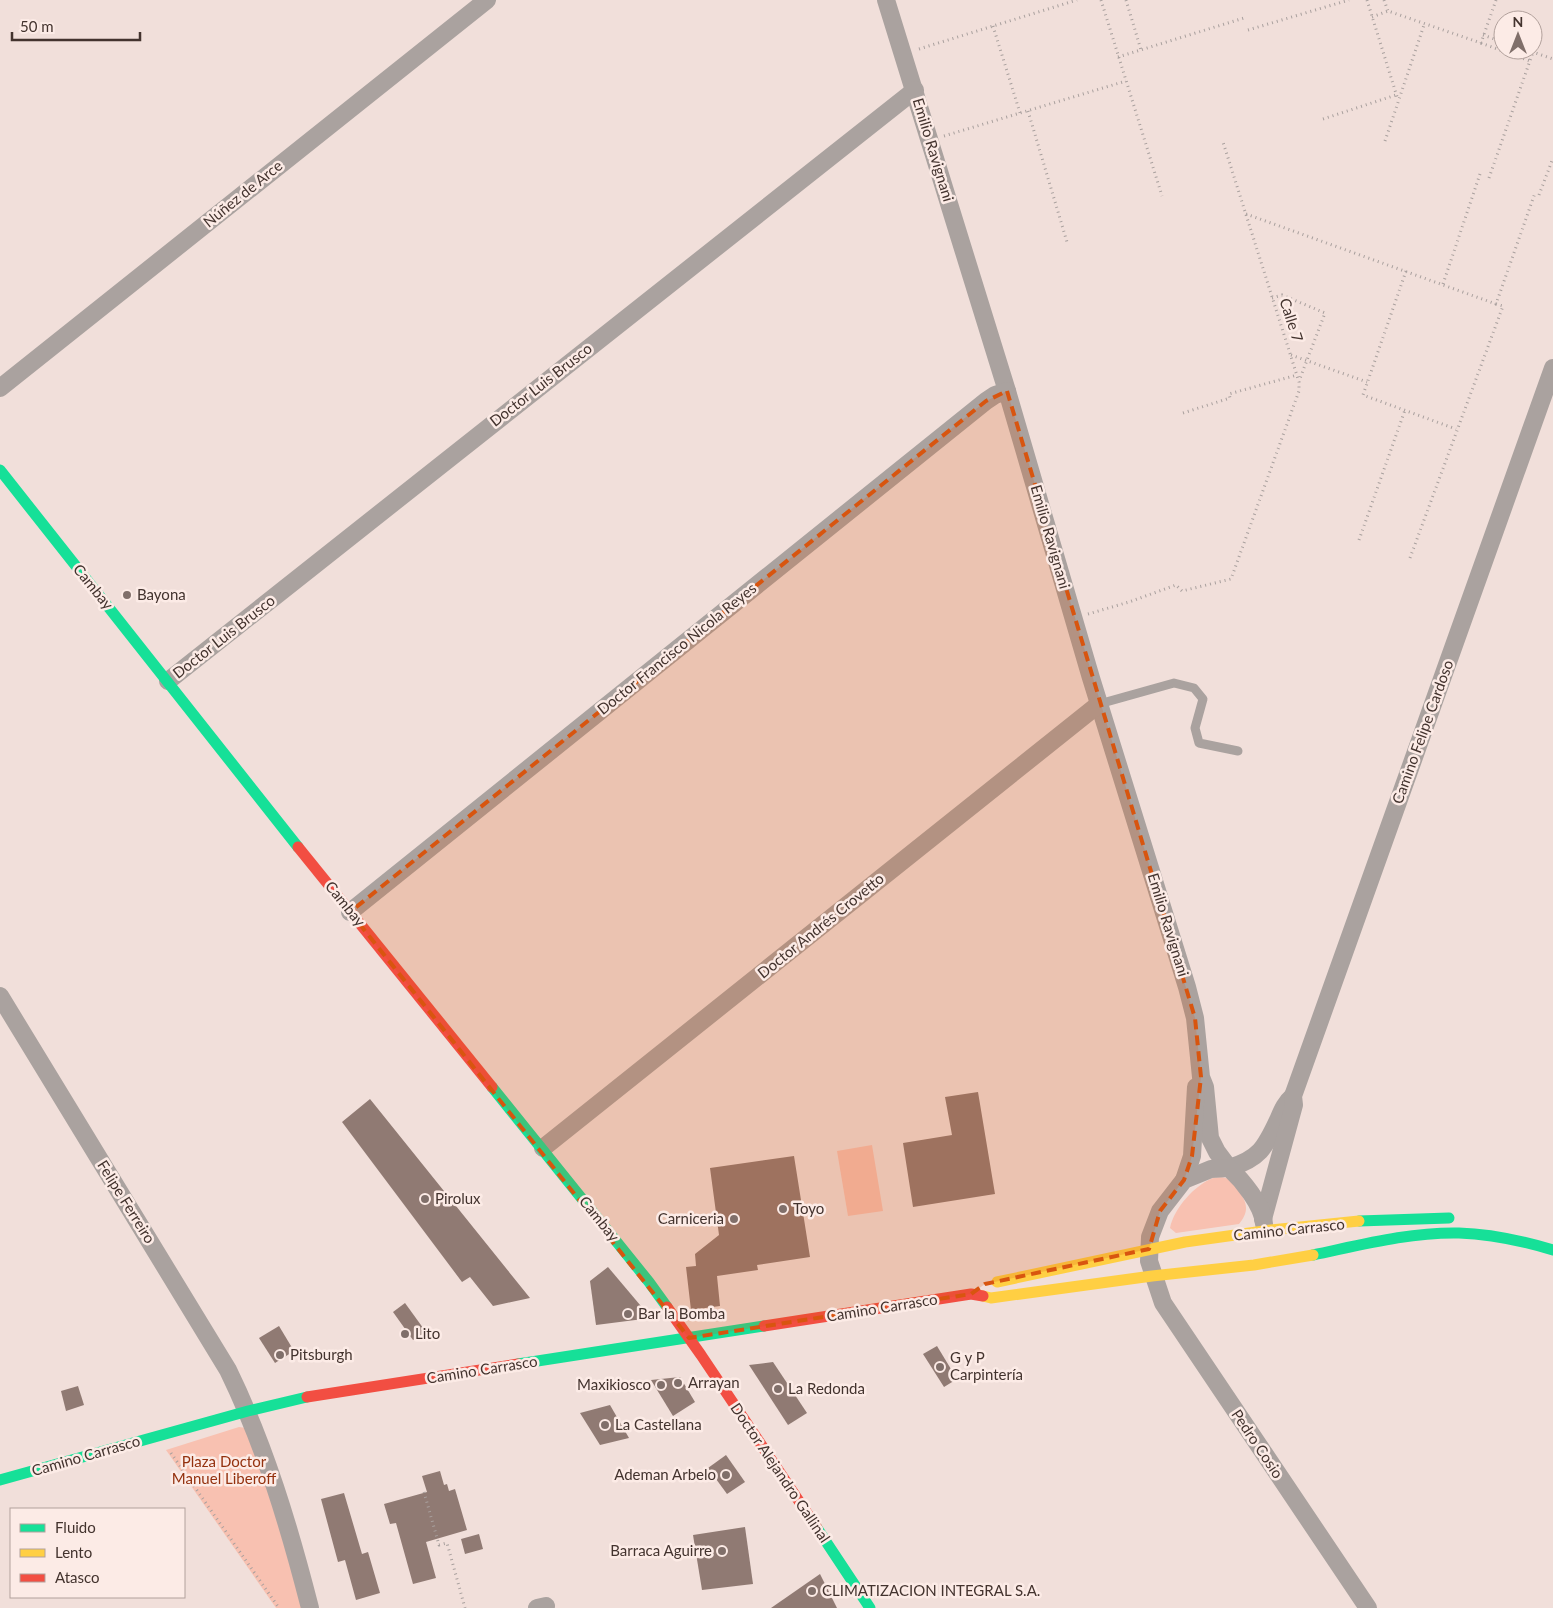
<svg xmlns="http://www.w3.org/2000/svg" width="1553" height="1608" font-family="Lato,sans-serif">
	<style>
		.green { fill: #f8c1b1 }
		.building { fill: #907a73 }
		.lines { fill: none; stroke-linecap: round; stroke-linejoin: round }
		.path { stroke: #a9a09e; stroke-width: 3; stroke-dasharray: 1 4; stroke-linecap: butt }
		.lane { stroke: #aaa29f; stroke-width: 9 }
		.street { stroke: #aaa29f; stroke-width: 18 }
		.fast { stroke: #16e098; stroke-width: 11 }
		.slow { stroke: #ffcf43; stroke-width: 11 }
		.jam { stroke: #f24e42; stroke-width: 11 }
		.marked { fill: #d8550f; fill-opacity: 0.2; stroke: #d8550f; stroke-width: 4; stroke-dasharray: 10 6; stroke-linejoin: round }
		.poi-dot { fill: #806f6a; stroke: #fcebe6; stroke-width: 2 }
		.labels { text-anchor: middle; stroke-width: 5; stroke-linejoin: round; paint-order: stroke }
		.street-label { font-size: 15px; fill: #43332e; stroke: #fcebe6 }
		.poi-label { font-size: 15px; fill: #43332e; stroke: #fcebe6; text-anchor: start }
		.park-label { font-size: 15px; fill: #94320f; stroke: #fcebe6 }
	</style>
	<rect width="100%" height="100%" fill="#f1dfda"/>
	<g class="green">
		<path d="M872,1145L883,1211L848,1216L837,1151Z"/>
		<path d="M1213,1178C1218,1177 1224,1177 1229,1179C1232,1181 1234,1185 1237,1188C1246,1201 1251,1210 1239,1224L1176,1233L1170,1228C1174,1208 1195,1185 1213,1178Z"/>
		<path d="M239,1427L246,1428L270,1493L302,1608H276L166,1450Z"/>
	</g>
	<g class="building">
		<path d="M978,1092L995,1194L913,1207L903,1143L952,1135L945,1097Z"/>
		<path d="M370,1099L530,1298L493,1306L470,1277L462,1282L342,1122Z"/>
		<path d="M794,1156L810,1257L757,1265L758,1270L717,1276L720,1306L691,1310L686,1267L696,1266L695,1254L719,1235L710,1168Z"/>
		<path d="M608,1267L651,1318L596,1325L590,1281Z"/>
		<path d="M405,1303L426,1332L413,1340L393,1312Z"/>
		<path d="M279,1326L294,1351L275,1363L259,1338Z"/>
		<path d="M937,1346L957,1379L944,1387L923,1354Z"/>
		<path d="M773,1362L807,1413L788,1425L749,1365Z"/>
		<path d="M680,1377L695,1402L673,1416L651,1380Z"/>
		<path d="M78,1386L84,1405L66,1411L61,1391Z"/>
		<path d="M610,1405L629,1438L600,1445L580,1413Z"/>
		<path d="M726,1455L745,1482L727,1494L708,1468Z"/>
		<path d="M440,1471L444,1485L447,1484L449,1491L455,1489L467,1530L426,1542L436,1578L413,1584L396,1523L390,1524L384,1504L427,1492L422,1476Z"/>
		<path d="M344,1493L362,1554L368,1552L380,1593L356,1600L345,1560L338,1562L321,1499Z"/>
		<path d="M745,1527L753,1584L702,1590L693,1535Z"/>
		<path d="M479,1534L483,1549L465,1554L461,1539Z"/>
		<path d="M820,1574L837,1608H771Z"/>
	</g>
	<g class="lines">
		<g class="path">
			<path d="M1101,0L1162,196"/>
			<path d="M1126,0L1141,50"/>
			<path d="M1367,0L1398,100"/>
			<path d="M1384,0L1388,11"/>
			<path d="M1372,17L1388,11L1481,43L1496,0"/>
			<path d="M993,26L1020,113"/>
			<path d="M1248,30L1349,0"/>
			<path d="M1483,35L1503,42"/>
			<path d="M1481,43L1530,61"/>
			<path d="M919,49L1077,0"/>
			<path d="M1527,50L1553,59"/>
			<path d="M1118,57L1244,18"/>
			<path d="M1028,111L1067,242"/>
			<path d="M1323,119L1396,95"/>
			<path d="M944,136L1126,81"/>
			<path d="M1385,141L1424,25"/>
			<path d="M1489,178L1533,52"/>
			<path d="M1539,195L1553,158"/>
			<path d="M1246,214L1496,304"/>
			<path d="M1406,271L1363,395L1456,429"/>
			<path d="M1443,284L1480,174"/>
			<path d="M1272,298L1282,295L1325,313L1299,381"/>
			<path d="M1291,355L1367,382"/>
			<path d="M1183,413L1230,398L1229,394L1297,375"/>
			<path d="M1359,540L1405,410"/>
			<path d="M1410,558L1503,306L1496,304L1535,193"/>
			<path d="M1088,614L1129,602L1176,585L1182,591L1231,579L1299,391V382L1223,142"/>
			<path d="M171,1453L279,1608"/>
			<path d="M424,1492L439,1545L447,1543L465,1608"/>
		</g>
		<path class="lane" d="M1099,704L1174,683L1194,688L1203,699L1195,728L1199,743L1238,751"/>
		<g class="street">
			<path d="M886,0L1007,391L1091,678L1187,987L1195,1018L1201,1077L1205,1087L1210,1138L1217,1152L1229,1168C1259,1159 1265,1148 1278,1120C1282,1111 1285,1103 1293,1096"/>
			<path d="M0,388L487,0"/>
			<path d="M168,681L915,90"/>
			<path d="M350,912L986,401L995,395L1007,391"/>
			<path d="M0,996L228,1370C265,1446 289,1526 310,1608"/>
			<path d="M543,1148L1099,704"/>
			<path d="M1184,1180L1192,1156L1196,1087"/>
			<path d="M1263,1219L1294,1105L1293,1096L1553,368"/>
			<path d="M1264,1224C1263,1205 1242,1180 1229,1168L1211,1169L1184,1180L1160,1211L1150,1237L1149,1261L1163,1303L1368,1608"/>
			<path d="M537,1608L546,1606"/>
		</g>
		<g class="fast">
			<path d="M0,470L298,847"/>
			<path d="M492,1087L649,1282L667,1307"/>
			<path d="M1359,1221L1449,1218"/>
			<path d="M1313,1255C1361,1245 1409,1232 1459,1233C1491,1234 1523,1241 1553,1250"/>
			<path d="M518,1364L764,1326"/>
			<path d="M0,1480L248,1411L307,1397"/>
			<path d="M817,1528L870,1608"/>
		</g>
		<g class="slow">
			<path d="M997,1282L1185,1242L1271,1230L1359,1221"/>
			<path d="M983,1296L991,1298L1152,1276L1254,1265L1313,1255"/>
		</g>
		<g class="jam">
			<path d="M298,847L492,1087"/>
			<path d="M667,1307L701,1355L817,1528"/>
			<path d="M764,1326L971,1294L983,1296"/>
			<path d="M307,1397L518,1364"/>
		</g>
	</g>
	<path class="marked" d="M1007,391L1195,1018L1201,1077L1192,1156L1184,1180L1160,1211L1149,1249L985,1284L971,1294L689,1338L350,912L986,401Z"/>
	<g class="poi-dot">
		<circle cx="127" cy="595" r="5"/>
		<circle cx="425" cy="1199" r="5"/>
		<circle cx="783" cy="1209" r="5"/>
		<circle cx="734" cy="1219" r="5"/>
		<circle cx="628" cy="1314" r="5"/>
		<circle cx="405" cy="1334" r="5"/>
		<circle cx="280" cy="1355" r="5"/>
		<circle cx="940" cy="1367" r="5"/>
		<circle cx="678" cy="1383" r="5"/>
		<circle cx="661" cy="1385" r="5"/>
		<circle cx="778" cy="1389" r="5"/>
		<circle cx="605" cy="1425" r="5"/>
		<circle cx="726" cy="1475" r="5"/>
		<circle cx="722" cy="1551" r="5"/>
		<circle cx="812" cy="1591" r="5"/>
	</g>
	<g class="labels">
		<g class="street-label">
			<text transform="translate(933 150) rotate(73)" y="5">Emilio Ravignani</text>
			<text transform="translate(243 194) rotate(-39)" y="5">Núñez de Arce</text>
			<text transform="translate(1291 320) rotate(72)" y="5">Calle 7</text>
			<text transform="translate(541 385) rotate(-38)" y="5">Doctor Luis Brusco</text>
			<text transform="translate(1050 537) rotate(74)" y="5">Emilio Ravignani</text>
			<text transform="translate(93 587) rotate(51)" y="5">Cambay</text>
			<text transform="translate(224 637) rotate(-38)" y="5">Doctor Luis Brusco</text>
			<text transform="translate(677 649) rotate(-39)" y="5">Doctor Francisco Nicola Reyes</text>
			<text transform="translate(1423 732) rotate(-70)" y="5">Camino Felipe Cardoso</text>
			<text transform="translate(345 904) rotate(51)" y="5">Cambay</text>
			<text transform="translate(1168 925) rotate(73)" y="5">Emilio Ravignani</text>
			<text transform="translate(821 926) rotate(-39)" y="5">Doctor Andrés Crovetto</text>
			<text transform="translate(126 1202) rotate(58)" y="5">Felipe Ferreiro</text>
			<text transform="translate(599 1219) rotate(51)" y="5">Cambay</text>
			<text transform="translate(1289 1230) rotate(-6)" y="5">Camino Carrasco</text>
			<text transform="translate(882 1308) rotate(-9)" y="5">Camino Carrasco</text>
			<text transform="translate(482 1370) rotate(-9)" y="5">Camino Carrasco</text>
			<text transform="translate(1257 1444) rotate(56)" y="5">Pedro Cosio</text>
			<text transform="translate(86 1456) rotate(-16)" y="5">Camino Carrasco</text>
			<text transform="translate(780 1473) rotate(56)" y="5">Doctor Alejandro Gallinal</text>
		</g>
		<g class="poi-label">
			<text x="137" y="600">Bayona</text>
			<text x="435" y="1204">Pirolux</text>
			<text x="793" y="1214">Toyo</text>
			<text x="724" y="1224" text-anchor="end">Carniceria</text>
			<text x="638" y="1319">Bar la Bomba</text>
			<text x="415" y="1339">Lito</text>
			<text x="290" y="1360">Pitsburgh</text>
			<text x="950" y="1363">G y P<tspan x="950" dy="17">Carpintería</tspan></text>
			<text x="688" y="1388">Arrayan</text>
			<text x="651" y="1390" text-anchor="end">Maxikiosco</text>
			<text x="788" y="1394">La Redonda</text>
			<text x="615" y="1430">La Castellana</text>
			<text x="716" y="1480" text-anchor="end">Ademan Arbelo</text>
			<text x="712" y="1556" text-anchor="end">Barraca Aguirre</text>
			<text x="822" y="1596">CLIMATIZACION INTEGRAL S.A.</text>
		</g>
		<g class="park-label">
			<text x="224" y="1467">Plaza Doctor<tspan x="224" dy="17">Manuel Liberoff</tspan></text>
		</g>
	</g>
	<rect x="10" y="1508" width="175" height="90" fill="#fcebe6" stroke="#b2a19c"/>
	<rect x="20" y="1524" width="25" height="8" fill="#16e098" stroke="#b2a19c"/>
	<text x="55" y="1533" font-size="15" fill="#43332e">Fluido</text>
	<rect x="20" y="1549" width="25" height="8" fill="#ffcf43" stroke="#b2a19c"/>
	<text x="55" y="1558" font-size="15" fill="#43332e">Lento</text>
	<rect x="20" y="1574" width="25" height="8" fill="#f24e42" stroke="#b2a19c"/>
	<text x="55" y="1583" font-size="15" fill="#43332e">Atasco</text>
	<g transform="translate(1518 35)"><circle r="24" fill="#fcebe6" stroke="#b2a19c"/>
	<path d="M0-4L9 19L0 12L-9 19Z" fill="#806f6a"/>
	<text y="-8" font-size="14" font-weight="bold" text-anchor="middle" fill="#43332e">N</text>
	</g>
	<path d="M12 32v8h128v-8" fill="none" stroke="#43332e" stroke-width="2.5"/>
	<text x="20" y="32" font-size="15" fill="#43332e" stroke="#fcebe6" stroke-width="4" paint-order="stroke">50 m</text>
</svg>
